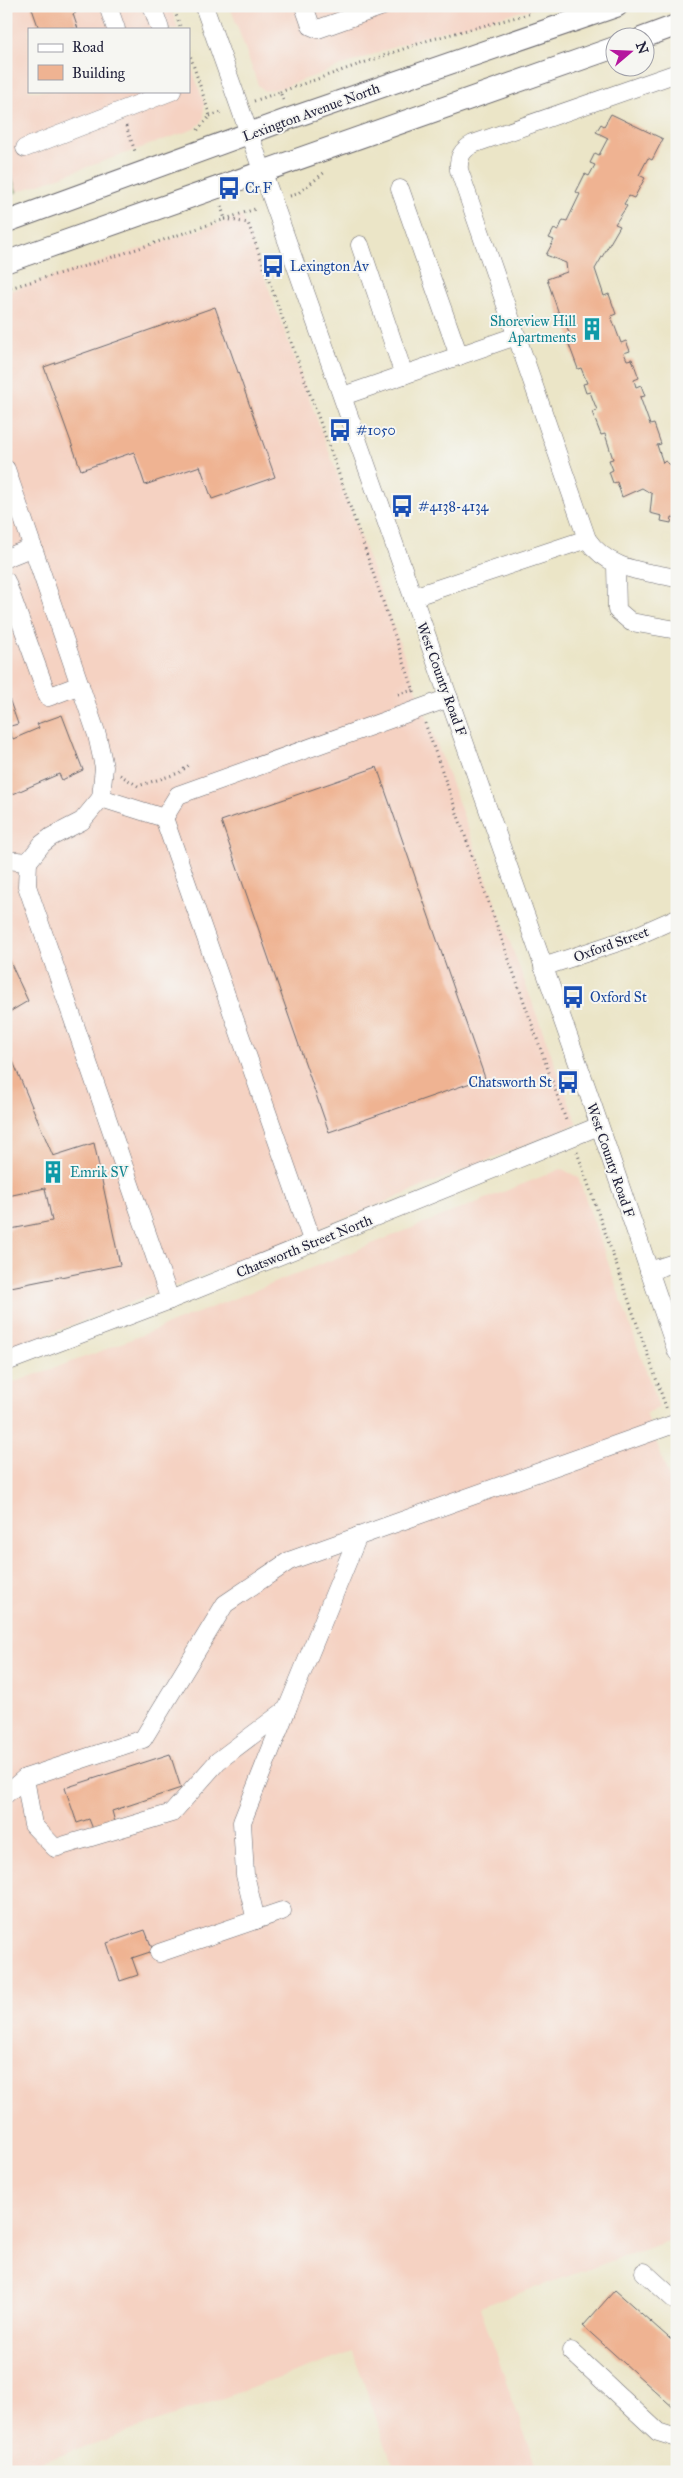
<svg xmlns="http://www.w3.org/2000/svg" width="683" height="2478" font-family="'IM FELL Great Primer',serif">
	<style>
		.built { fill: #f5d2c2 }
		.forest { fill: #93b86c; stroke: #5a6d54 }
		.building { fill: #efb392 }
		.lines { fill: none; stroke-linecap: round; stroke-linejoin: round }
		.minor-casing { stroke: #68666c; stroke-width: 19 }
		.major-casing { stroke: #68666c; stroke-width: 23 }
		.path { stroke: #68666c; stroke-width: 3; stroke-dasharray: 1 4; stroke-linecap: butt }
		.minor { stroke: #fff; stroke-width: 18 }
		.major { stroke: #fff; stroke-width: 21 }
		.labels { text-anchor: middle; stroke-width: 4; stroke-linejoin: round; paint-order: stroke }
		.street-label { font-size: 14px; fill: #22223b; stroke: #f6f6f2 }
		.transit-label { font-size: 14px; fill: #164399; stroke: #f6f6f2; text-anchor: start }
		.culture-label { font-size: 14px; fill: #0d838f; stroke: #f6f6f2; text-anchor: end }
	</style>
	<rect width="100%" height="100%" fill="#f6f6f2"/>
	<filter id="ink" filterUnits="userSpaceOnUse"><feTurbulence type="fractalNoise" baseFrequency=".02" numOctaves="2"/><feDisplacementMap in="SourceGraphic" scale="10" xChannelSelector="R" yChannelSelector="G"/><feConvolveMatrix kernelMatrix="1 2 1 2 8 2 1 2 1" color-interpolation-filters="sRGB"/></filter>
	<filter id="wash" filterUnits="userSpaceOnUse"><feTurbulence type="fractalNoise" baseFrequency=".0096" numOctaves="4" result="noise"/><feDisplacementMap in="SourceGraphic" scale="20" xChannelSelector="R" yChannelSelector="G"/><feGaussianBlur stdDeviation="1.12" result="paint"/><feColorMatrix in="noise" values="0 0 0 0 0 0 0 0 0 0 0 0 0 0 0 0 0 1.4 0 .05"/><feComposite in="paint" operator="in"/></filter>
	<g filter="url(#wash)">
		<rect width="100%" height="100%" fill="#ebe5c7"/>
		<g class="built">
			<path d="M6,6H170L178,29H29V91H189V60L204,103V117L202,122L194,129L17,192L6,160Z"/>
			<path d="M230,6H543L427,35L281,88L264,91L258,85Z"/>
			<path d="M242,216L577,1124L233,1264L6,1350V292Z"/>
			<path d="M561,1169L578,1177L659,1408L646,1413L677,1500V2238L480,2307L538,2472H395L353,2352L14,2472H6V1385L99,1352Z"/>
		</g>
		<path class="forest" d="M6,160L17,192L6,196Z"/>
		<g id="blocks">
			<g class="building">
				<path d="M31,6H74L76,13L73,14L78,29H39Z"/>
				<path d="M611,114L663,139L652,160L648,158L639,175L645,178L634,198L629,196L624,204L627,206L615,224L620,226L595,269L604,296L609,294L616,314L611,316L621,343L626,341L630,351L624,353L627,360L632,359L639,378L634,380L636,387L641,385L645,396L640,397L650,425L654,424L661,444L657,445L663,463L665,461L672,466L671,469L677,470V518L672,517L671,523L661,521L662,516L650,513L652,494L642,488L622,497L617,482L613,483L609,472L613,470L609,460L613,459L605,434L601,435L592,412L597,410L590,392L586,393L583,384L587,383L581,368L578,369L568,342L572,341L563,316L560,317L547,279L567,272L566,263L546,255L554,240L549,238L554,229L558,231L563,220L567,221L580,194L576,192L585,174L589,176L595,165L590,163L595,153L599,155L608,138L596,132L601,124L604,126Z"/>
				<path d="M215,307L275,477L212,499L200,466L145,485L134,452L81,470L44,367Z"/>
				<path d="M6,690L18,724L7,727L13,739L39,728L37,724L62,715L83,770L62,780L59,774L6,797Z"/>
				<path d="M377,767L485,1078L329,1132L221,821Z"/>
				<path d="M6,953L28,1001L6,1014Z"/>
				<path d="M6,1045L53,1156L94,1143L120,1265L6,1288V1230L52,1221L45,1188L8,1196L6,1193Z"/>
				<path d="M170,1754L181,1788L112,1811L115,1822L93,1829L89,1819L77,1823L65,1788Z"/>
				<path d="M145,1930L153,1951L132,1958L138,1975L120,1981L107,1943Z"/>
				<path d="M615,2290L677,2345L675,2409L583,2326Z"/>
			</g>
		</g>
	</g>
	<g filter="url(#ink)">
		<use href="#blocks" fill-opacity="0" stroke="#68666c" stroke-width="1"/>
		<g class="lines">
			<defs>
				<g id="minor">
					<path d="M108,6L116,29"/>
					<path d="M152,6L160,29"/>
					<path d="M204,6L587,1089L677,1352"/>
					<path d="M304,6L311,26L318,29L383,6"/>
					<path d="M677,73L473,144C462,150 458,157 459,170L587,539C608,570 642,571 677,578"/>
					<path d="M25,148L172,91"/>
					<path d="M400,189L459,356"/>
					<path d="M360,245L404,375"/>
					<path d="M343,396L516,336"/>
					<path d="M6,469L97,735L104,767L101,798"/>
					<path d="M6,558L33,547"/>
					<path d="M616,565L617,610L631,622L677,630"/>
					<path d="M6,581L48,697L80,685"/>
					<path d="M413,597L587,539"/>
					<path d="M164,818L178,795L449,698"/>
					<path d="M6,860L28,862L42,844L51,837L82,821L101,798L164,818L313,1243"/>
					<path d="M28,862L27,886L170,1300"/>
					<path d="M543,967L634,937L677,918"/>
					<path d="M649,1271L677,1262"/>
					<path d="M6,1362L170,1300L599,1126"/>
					<path d="M25,1778L33,1825L55,1848L172,1813L218,1761L287,1709L358,1536"/>
					<path d="M6,1794L25,1778L143,1739L225,1604L289,1561L677,1423"/>
					<path d="M256,1920L245,1875L242,1822L287,1709"/>
					<path d="M159,1953L282,1911"/>
					<path d="M644,2272L677,2302"/>
					<path d="M571,2351L658,2432L677,2438"/>
				</g>
				<g id="major">
					<path d="M642,38L677,25"/>
					<path d="M6,222L291,118L617,6"/>
					<path d="M6,262L616,47"/>
				</g>
			</defs>
			<use href="#minor" class="minor-casing"/>
			<use href="#major" class="major-casing"/>
			<g class="path">
				<path d="M173,6L181,29"/>
				<path d="M189,52L210,116L196,132"/>
				<path d="M280,92L429,40L532,13"/>
				<path d="M254,101L280,92L284,102"/>
				<path d="M210,116L224,111"/>
				<path d="M126,126L136,154"/>
				<path d="M290,196L297,194L325,172"/>
				<path d="M221,206L225,219"/>
				<path d="M225,219L248,223L335,463L415,694"/>
				<path d="M6,289L92,264L258,208"/>
				<path d="M398,694L414,690"/>
				<path d="M425,723L567,1123"/>
				<path d="M120,775L138,786L179,773L189,765"/>
				<path d="M577,1152L667,1410"/>
			</g>
			<use href="#minor" class="minor"/>
			<use href="#major" class="major"/>
		</g>
	</g>
	<defs>
		<symbol id="bus-bare" viewBox="-9 -9 18 18"><path d="M-5-6H5V4H4V6H2V4H-2V6H-4V4H-5ZM-3.5-4V0h7V-4ZM-3.5 1.2v1.5H-2V1.2ZM2 1.2v1.5H3.5V1.2Z" fill="#1a4fb4" stroke="#f6f6f2" stroke-width="2.5" paint-order="stroke"/></symbol>
		<symbol id="building-bare" viewBox="-9 -9 18 18"><path d="M-4-6H4V6H1V3H-1V6H-4ZM-2.5-4.3h1.7v1.8h-1.7ZM.8-4.3h1.7v1.8H.8ZM-2.5-1h1.7V.8h-1.7ZM.8-1h1.7V.8H.8Z" fill="#0f9aa8" stroke="#f6f6f2" stroke-width="2.5" paint-order="stroke"/></symbol>
	</defs>
	<g fill-rule="evenodd">
		<use href="#bus-bare" x="213" y="172" width="32" height="32"/>
		<use href="#bus-bare" x="257" y="250" width="32" height="32"/>
		<use href="#building-bare" x="576" y="313" width="32" height="32"/>
		<use href="#bus-bare" x="324" y="414" width="32" height="32"/>
		<use href="#bus-bare" x="386" y="490" width="32" height="32"/>
		<use href="#bus-bare" x="557" y="981" width="32" height="32"/>
		<use href="#bus-bare" x="552" y="1066" width="32" height="32"/>
		<use href="#building-bare" x="37" y="1156" width="32" height="32"/>
	</g>
	<g class="labels">
		<g class="street-label">
			<text transform="translate(311 112) rotate(-20)" y="5">Lexington Avenue North</text>
			<text transform="translate(442 679) rotate(70)" y="5">West County Road F</text>
			<text transform="translate(611 944) rotate(-20)" y="5">Oxford Street</text>
			<text transform="translate(611 1160) rotate(71)" y="5">West County Road F</text>
			<text transform="translate(304 1246) rotate(-22)" y="5">Chatsworth Street North</text>
		</g>
		<g class="transit-label">
			<text x="245" y="193">Cr F</text>
			<text x="290" y="271">Lexington Av</text>
			<text x="356" y="435">#1050</text>
			<text x="418" y="511">#4138-4134</text>
			<text x="590" y="1002">Oxford St</text>
			<text x="552" y="1087" text-anchor="end">Chatsworth St</text>
		</g>
		<g class="culture-label">
			<text x="576" y="326">Shoreview Hill<tspan x="576" dy="16">Apartments</tspan></text>
			<text x="70" y="1177" text-anchor="start">Emrik SV</text>
		</g>
	</g>
	<rect width="683" height="2478" fill="none" stroke="#f6f6f2" stroke-width="25"/>
	<rect x="28" y="28" width="162" height="65" fill="#f6f6f2" stroke="#a1a1a9"/>
	<rect x="38" y="44" width="25" height="8" fill="#ffffff" stroke="#a1a1a9"/>
	<text x="72" y="52" font-size="15" fill="#22223b">Road</text>
	<rect x="38" y="65" width="25" height="15" fill="#efb392" stroke="#a1a1a9"/>
	<text x="72" y="78" font-size="15" fill="#22223b">Building</text>
	<g transform="translate(630 52) rotate(71)"><circle r="24" fill="#f6f6f2" stroke="#a1a1a9"/>
	<path d="M0-4L9 19L0 12L-9 19Z" fill="#b5179e"/>
	<text y="-8" font-size="14" font-weight="bold" text-anchor="middle" fill="#22223b">N</text>
	</g>
</svg>
